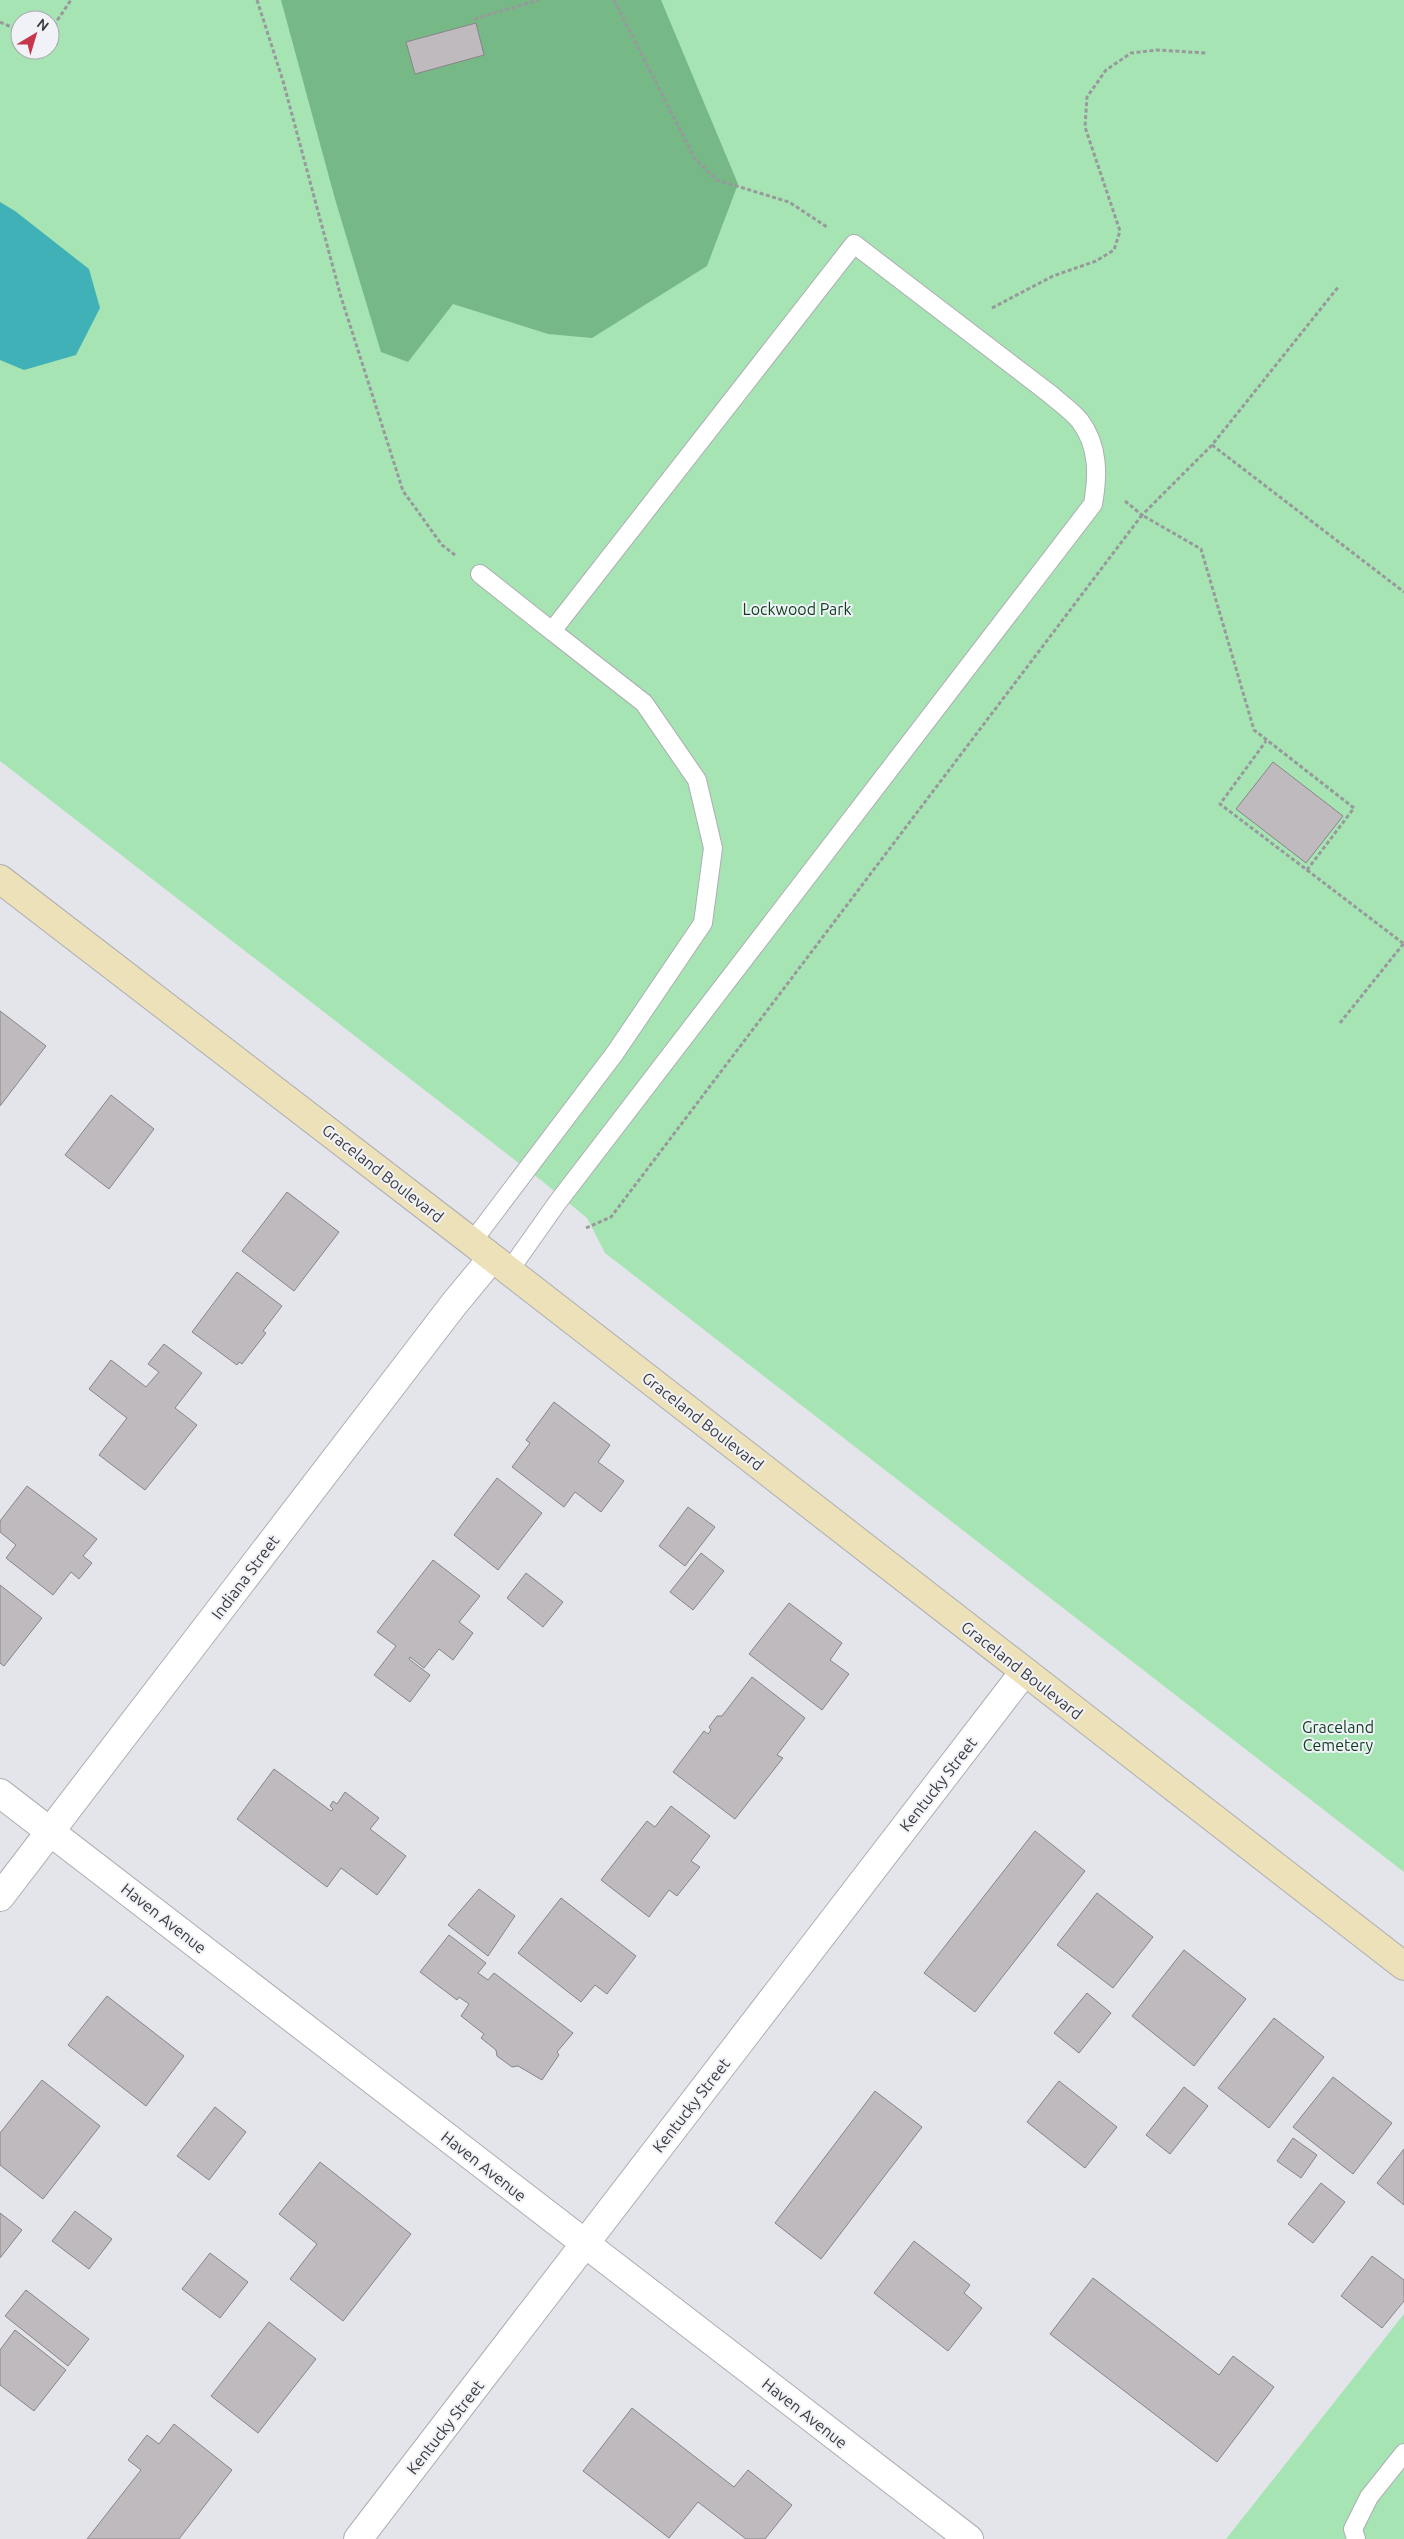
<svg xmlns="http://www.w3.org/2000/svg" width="1404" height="2539" font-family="Ubuntu,sans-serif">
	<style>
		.green { fill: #a6e4b3; fill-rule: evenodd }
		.forest { fill: #76b886 }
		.water { fill: #40b1b6 }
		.building { fill: #bebabe; stroke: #888589 }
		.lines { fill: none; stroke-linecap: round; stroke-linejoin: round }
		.lane-casing { stroke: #acaeb3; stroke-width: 20 }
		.street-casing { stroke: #acaeb3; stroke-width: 30 }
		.secondary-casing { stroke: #acaeb3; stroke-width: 30 }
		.path { stroke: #98999c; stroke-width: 3; stroke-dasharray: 4 2.5; stroke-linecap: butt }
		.lane { stroke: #fff; stroke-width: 18 }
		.street { stroke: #fff; stroke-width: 28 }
		.secondary { stroke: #ece1b8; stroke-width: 28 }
		.labels { text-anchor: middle; stroke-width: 4; stroke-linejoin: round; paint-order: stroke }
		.park-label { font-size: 16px; fill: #0c3f1e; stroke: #f0f2f7 }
		.street-label { font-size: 16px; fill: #3c3c3e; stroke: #f0f2f7 }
	</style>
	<rect width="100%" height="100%" fill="#e3e5ea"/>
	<g class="green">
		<path d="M0,0H1404V1872L605,1253L587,1218L542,1181L0,761ZM20,20H50V50H20Z"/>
		<path d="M1404,2314V2539H1226Z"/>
	</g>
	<path class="forest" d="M281,0H661L738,184L707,266L592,338L548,334L453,304L408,362L381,352L335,199Z"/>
	<path class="water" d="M0,202L15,211L89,269L100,308L76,355L24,370L0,360Z"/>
	<g class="building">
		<path d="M476,23L484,55L415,74L406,42Z"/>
		<path d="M1273,762L1343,816L1306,863L1236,809Z"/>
		<path d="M0,1011L46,1046L0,1106Z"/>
		<path d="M111,1095L154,1129L109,1189L65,1155Z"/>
		<path d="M287,1192L339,1232L294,1291L242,1251Z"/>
		<path d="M237,1272L282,1306L263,1331L266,1333L242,1364L239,1362L237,1365L192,1332Z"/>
		<path d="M164,1344L202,1373L175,1408L197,1425L145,1490L99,1455L127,1418L89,1389L111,1360L146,1387L159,1372L148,1364Z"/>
		<path d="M554,1402L610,1445L598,1462L624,1481L601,1512L575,1492L564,1507L512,1467L530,1443L526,1440Z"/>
		<path d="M497,1478L542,1513L498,1570L454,1535Z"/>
		<path d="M27,1486L97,1539L83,1556L92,1563L79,1579L71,1572L53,1595L6,1558L16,1545L0,1532V1521Z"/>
		<path d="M688,1507L715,1527L685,1566L659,1546Z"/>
		<path d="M701,1553L724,1571L693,1610L670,1592Z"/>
		<path d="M433,1560L480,1596L459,1622L473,1633L453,1660L439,1649L424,1668L410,1657L409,1659L430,1675L410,1702L374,1675L396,1646L377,1632Z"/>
		<path d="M526,1573L563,1602L543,1627L507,1598Z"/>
		<path d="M0,1585L42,1618L4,1666L0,1663Z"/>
		<path d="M789,1603L842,1643L830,1660L849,1674L822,1710L749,1654Z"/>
		<path d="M752,1677L805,1718L777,1755L783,1758L735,1819L673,1772L704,1731L708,1734L711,1730L709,1727L717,1716H722Z"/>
		<path d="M274,1769L331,1811L333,1809L330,1806L333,1801L337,1804L345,1792L379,1818L370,1829L406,1856L377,1895L341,1868L327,1887L237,1819Z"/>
		<path d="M671,1806L710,1836L691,1861L700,1867L677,1896L669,1890L649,1917L601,1880L647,1821L655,1827Z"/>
		<path d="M1035,1831L1085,1871L975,2012L924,1973Z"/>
		<path d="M479,1889L515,1916L488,1956L448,1925Z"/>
		<path d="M1097,1893L1153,1937L1113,1988L1057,1945Z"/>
		<path d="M561,1898L636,1956L607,1994L595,1985L581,2002L518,1953Z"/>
		<path d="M449,1935L486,1963L478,1973L488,1980L494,1973L573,2033L557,2052L559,2055L542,2080L518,2066L512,2067L497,2056L496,2050L481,2038L484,2034L461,2016L469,2004L459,1997L457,2000L420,1972Z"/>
		<path d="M1184,1950L1246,1999L1194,2066L1132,2016Z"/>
		<path d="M1087,1993L1111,2013L1079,2053L1054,2033Z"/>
		<path d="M107,1996L184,2056L146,2106L68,2045Z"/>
		<path d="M1274,2018L1324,2057L1269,2128L1218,2088Z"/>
		<path d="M1333,2077L1392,2123L1353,2174L1293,2127Z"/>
		<path d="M42,2080L100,2126L43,2199L0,2165V2133Z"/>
		<path d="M1059,2081L1117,2127L1085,2168L1027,2122Z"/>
		<path d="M1184,2087L1208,2106L1170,2154L1146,2135Z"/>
		<path d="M875,2091L922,2127L821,2259L775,2223Z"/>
		<path d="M215,2107L246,2132L209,2180L177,2156Z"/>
		<path d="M1293,2138L1317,2155L1301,2178L1277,2161Z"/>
		<path d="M1404,2149V2205L1377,2183Z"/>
		<path d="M320,2162L411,2234L343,2321L290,2279L317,2244L279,2214Z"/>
		<path d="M1321,2183L1345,2202L1313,2243L1288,2224Z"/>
		<path d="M75,2211L112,2239L89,2269L52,2241Z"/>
		<path d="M0,2213L22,2230L0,2258Z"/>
		<path d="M914,2241L970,2285L964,2293L982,2308L948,2351L874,2293Z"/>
		<path d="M210,2253L248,2282L220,2318L182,2289Z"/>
		<path d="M1372,2256L1404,2280V2301L1382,2328L1341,2296Z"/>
		<path d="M1093,2278L1219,2375L1233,2356L1274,2387L1217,2462L1050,2334Z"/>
		<path d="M26,2290L89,2339L68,2366L5,2316Z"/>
		<path d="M269,2322L316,2359L258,2433L211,2396Z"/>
		<path d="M15,2330L66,2370L34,2411L0,2385V2350Z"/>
		<path d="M632,2408L734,2487L748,2470L792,2505L765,2539H746L698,2502L669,2538L583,2471Z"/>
		<path d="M174,2424L232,2470L179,2539H87L141,2470L128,2460L147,2435L159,2444Z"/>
	</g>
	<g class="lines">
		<defs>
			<g id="lane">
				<path d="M480,574L552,631"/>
				<path d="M472,1242L615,1053L703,923L713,848L697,780L644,703L552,631L854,244L1050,394C1060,403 1072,411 1080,421C1099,446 1098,476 1093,504L557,1203L509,1271"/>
				<path d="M1356,2539L1353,2529L1369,2497L1404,2453"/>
			</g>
			<g id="street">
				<path d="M0,1793L969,2539"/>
				<path d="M0,1897L454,1304L492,1258"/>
				<path d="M358,2539L1024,1672"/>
			</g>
			<path id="secondary" d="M0,879L472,1242L1404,1966"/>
		</defs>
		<use href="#lane" class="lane-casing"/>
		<use href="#street" class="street-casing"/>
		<use href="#secondary" class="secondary-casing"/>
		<g class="path">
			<path d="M257,0L283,81L341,297L403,491L442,545L455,555"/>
			<path d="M614,0L695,159L717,180L789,202L827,227"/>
			<path d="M474,19L539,0"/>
			<path d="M0,22L20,31"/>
			<path d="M50,31L71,0"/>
			<path d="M992,308L1053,276L1096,261L1114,250L1120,231L1085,127L1087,97L1106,70L1131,53L1157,50L1206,53"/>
			<path d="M1212,445L1404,592"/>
			<path d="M1125,501L1142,515L1212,445L1339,286"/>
			<path d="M1307,870L1404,944"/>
			<path d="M1340,1023L1404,943"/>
			<path d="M586,1228L611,1217L1142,515L1201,549L1254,730L1354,808L1307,870L1220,804L1266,741"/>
		</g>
		<use href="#lane" class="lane"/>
		<use href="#street" class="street"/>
		<use href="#secondary" class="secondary"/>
	</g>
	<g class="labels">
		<g class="park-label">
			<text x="797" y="615">Lockwood Park</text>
			<text x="1338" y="1733">Graceland<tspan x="1338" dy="18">Cemetery</tspan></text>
		</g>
		<g class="street-label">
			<text transform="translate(383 1173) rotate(38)" y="6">Graceland Boulevard</text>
			<text transform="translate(703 1421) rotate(38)" y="6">Graceland Boulevard</text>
			<text transform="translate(245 1577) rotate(-53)" y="6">Indiana Street</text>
			<text transform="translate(1022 1670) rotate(38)" y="6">Graceland Boulevard</text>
			<text transform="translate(938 1784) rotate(-52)" y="6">Kentucky Street</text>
			<text transform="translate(164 1918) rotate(38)" y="6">Haven Avenue</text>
			<text transform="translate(691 2105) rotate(-52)" y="6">Kentucky Street</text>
			<text transform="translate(484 2166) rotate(38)" y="6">Haven Avenue</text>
			<text transform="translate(805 2413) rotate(38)" y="6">Haven Avenue</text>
			<text transform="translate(445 2427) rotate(-52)" y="6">Kentucky Street</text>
		</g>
	</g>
	<g transform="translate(35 35) rotate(38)"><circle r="24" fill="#f0f2f7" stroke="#a8a9ad"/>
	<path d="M0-4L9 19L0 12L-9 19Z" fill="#c7374c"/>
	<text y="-8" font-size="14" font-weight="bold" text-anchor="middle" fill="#3c3c3e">N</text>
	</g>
</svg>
